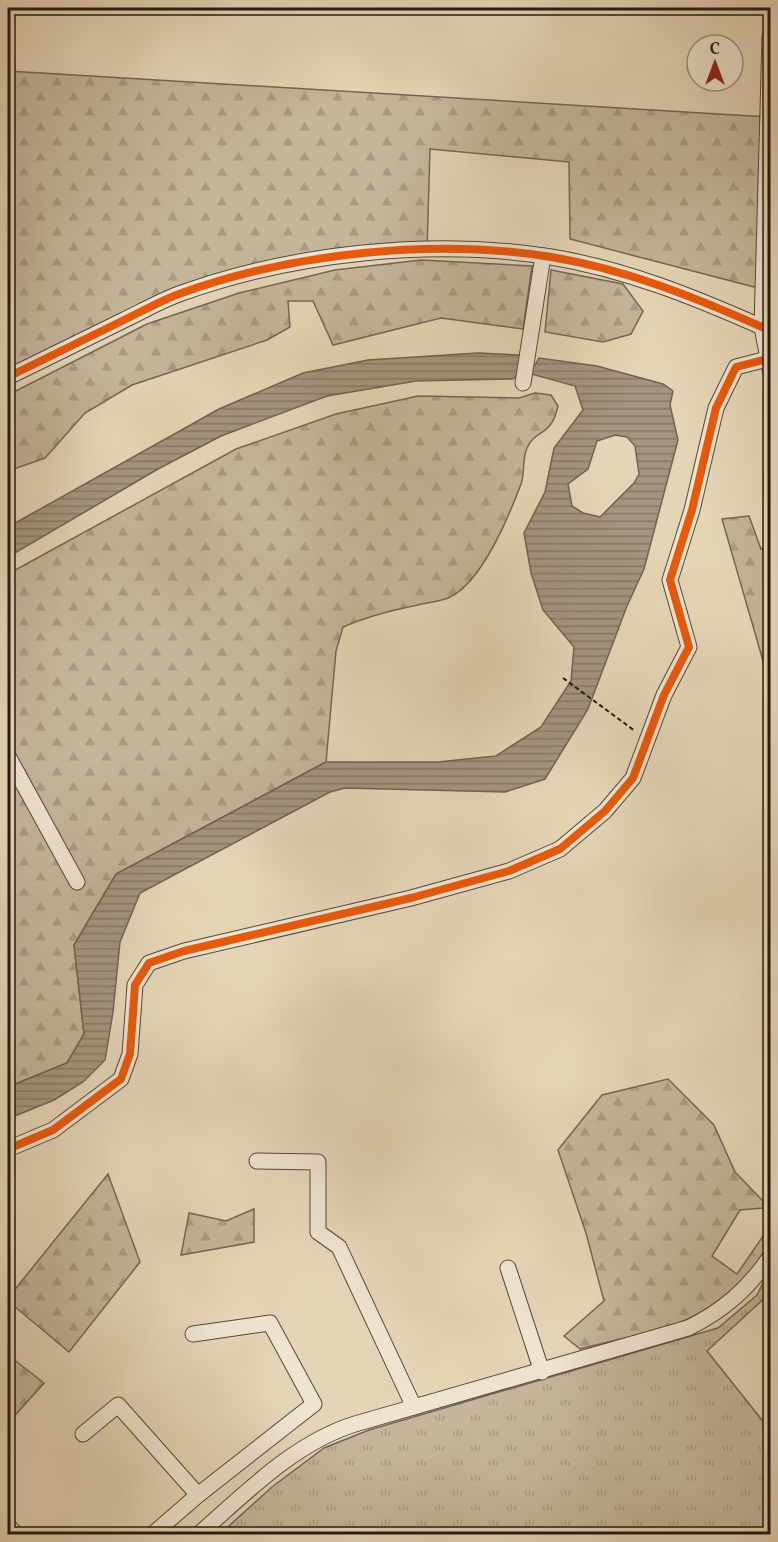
<svg xmlns="http://www.w3.org/2000/svg" width="778" height="1542" font-family="Vollkorn,serif">
	<style>
		.grass { fill: url(#grass-tufts); stroke: #746656; stroke-width: 1.5 }
		.forest { fill: url(#forest-firs); stroke: #746656; stroke-width: 1.5 }
		.water { fill: url(#water-rules); stroke: #706353; stroke-width: 1.5; fill-rule: evenodd }
		.lines { fill: none; stroke-linecap: round; stroke-linejoin: round }
		.minor-casing { stroke: #54473a; stroke-width: 17 }
		.path { stroke: #231811; stroke-width: 2; stroke-dasharray: 4.5 3; stroke-linecap: butt }
		.minor { stroke: #eee4d0; stroke-width: 15 }
		.cycleway-casing { stroke: #eee4d0; stroke-width: 11 }
		.cycleway { stroke: #e8590c; stroke-width: 8 }
	</style>
	<defs>
		<pattern id="grass-tufts" width="24" height="20" patternUnits="userSpaceOnUse" patternTransform="scale(1.5)"><rect width="24" height="20" fill="#c4b59b"/><path d="M3 7l-1-3M5 7V3M7 7l1-3M15 17l-1-3M17 17v-4M19 17l1-3" fill="none" stroke="#a89b84"/></pattern>
		<pattern id="forest-firs" width="22" height="20" patternUnits="userSpaceOnUse" patternTransform="scale(1.5)"><rect width="22" height="20" fill="#c4b59b"/><path d="M5 1l3.5 6h-7zM16 11l3.5 6h-7z" fill="#a89b84"/></pattern>
		<pattern id="water-rules" width="6" height="5" patternUnits="userSpaceOnUse" patternTransform="scale(1.5)"><rect width="6" height="5" fill="#a3957f"/><path d="M0 2.5h6" fill="none" stroke="#847967"/></pattern>
	</defs>
	<rect width="100%" height="100%" fill="#e5d5b7"/>
	<filter id="stains"><feTurbulence type="fractalNoise" baseFrequency=".00333" numOctaves="4"/><feColorMatrix values="0 0 0 0 .2 0 0 0 0 .09 0 0 0 0 .02 0 0 0 .5 -.17"/></filter>
	<radialGradient id="worn" r=".72"><stop offset=".6" stop-color="#630" stop-opacity="0"/><stop offset="1" stop-color="#630" stop-opacity=".3"/></radialGradient>
	<path class="grass" d="M770,1269V1293L707,1351L770,1430V1534H220L272,1487L324,1448L369,1430L718,1328L757,1295Z"/>
	<g class="forest">
		<path d="M8,71L769,117L758,288L570,239L569,162L430,149L427,251L235,276L8,377Z"/>
		<path d="M421,260L532,266L523,329L441,318L333,345L313,301H288L290,327L267,340L132,385L85,413L45,458L8,471V395L147,324L239,293L335,270Z"/>
		<path d="M551,270L623,284L643,311L631,334L603,342L545,332Z"/>
		<path d="M535,393L551,395L558,406C551,438 536,428 527,448C522,459 525,473 521,484C509,516 481,584 448,598C437,602 424,603 413,606C388,611 366,617 343,627L336,651L326,762L116,874L74,945L84,1034L67,1063L8,1087V574L236,449L336,414L418,396L519,398Z"/>
		<path d="M749,516L761,549L770,545V685L722,519Z"/>
		<path d="M668,1079L714,1125L735,1172L763,1201V1208L740,1210L712,1256L737,1274L770,1226C770,1267 715,1308 679,1323C648,1335 612,1340 580,1349L564,1336L604,1301L586,1233L558,1150L602,1095Z"/>
		<path d="M108,1174L140,1262L69,1352L8,1301V1298Z"/>
		<path d="M254,1209V1242L181,1255L189,1213L226,1221Z"/>
		<path d="M8,1355L44,1383L8,1423Z"/>
	</g>
	<path class="water" d="M478,353L519,355L522,365H535L539,358L597,366L663,384L673,391L670,405L678,440L644,569L627,606L588,709L545,779L505,792L345,788L330,792L140,893L120,942L113,1012L105,1060L83,1082L54,1100L8,1119V1087L67,1063L84,1034L74,945L116,874L326,762H438L496,756L541,727L571,681L574,647L543,610L531,573L524,533L545,492L554,448L583,410L575,386L521,371L513,379L416,381L327,396L221,436L158,469L8,557V527L219,409L303,373L368,360ZM615,435L627,437L635,446L639,474L634,483L600,517L583,513L572,506L568,484L588,469L597,441Z"/>
	<g class="lines">
		<defs>
			<g id="minor">
				<path d="M770,37L762,327L770,369"/>
				<path d="M8,377C46,358 84,340 122,321C141,312 160,301 179,294C292,253 433,238 551,257C625,269 694,297 762,327"/>
				<path d="M523,383L543,256"/>
				<path d="M8,756L77,882"/>
				<path d="M8,1149L53,1130L121,1079L130,1054L135,985L149,963L184,951L411,898L509,871L560,849L605,811L633,778L664,695L689,647L670,580L692,510L716,408L736,367L767,359"/>
				<path d="M257,1161L318,1162V1232L339,1247L414,1407"/>
				<path d="M508,1268L542,1372"/>
				<path d="M83,1434L118,1405L198,1495"/>
				<path d="M8,1526L16,1534"/>
				<path d="M153,1534L198,1495L314,1404L270,1323L193,1334"/>
				<path d="M199,1534C246,1493 294,1443 355,1424L688,1328C723,1311 748,1289 770,1257"/>
			</g>
		</defs>
		<use href="#minor" class="minor-casing"/>
		<path class="path" d="M563,678L635,731"/>
		<use href="#minor" class="minor"/>
		<defs>
			<g id="cycleway">
				<path d="M8,377C46,358 84,340 122,321C141,312 160,301 179,294C292,253 433,238 551,257C625,269 694,297 762,327"/>
				<path d="M8,1149L53,1130L121,1079L130,1054L135,985L149,963L184,951L411,898L509,871L560,849L605,811L633,778L664,695L689,647L670,580L692,510L716,408L736,367L767,359"/>
			</g>
		</defs>
		<use href="#cycleway" class="cycleway-casing"/>
		<use href="#cycleway" class="cycleway"/>
	</g>
	<rect width="778" height="1542" fill="none" stroke="#e5d5b7" stroke-width="30"/>
	<rect x="9" y="9" width="760" height="1524" fill="none" stroke="#231811" stroke-width="3"/>
	<rect x="15" y="15" width="748" height="1512" fill="none" stroke="#231811" stroke-width="1.5"/>
	<g transform="translate(715 63)"><circle r="28" fill="#eee4d0" stroke="#9d9284" stroke-width="1.5"/>
	<path d="M0-4.5L10 22L0 15L-10 22Z" fill="#8f2418"/>
	<text y="-9" font-size="16" font-weight="bold" text-anchor="middle" fill="#231811">С</text>
	</g>
	<rect width="100%" height="100%" filter="url(#stains)"/>
	<rect width="100%" height="100%" fill="url(#worn)"/>
</svg>
